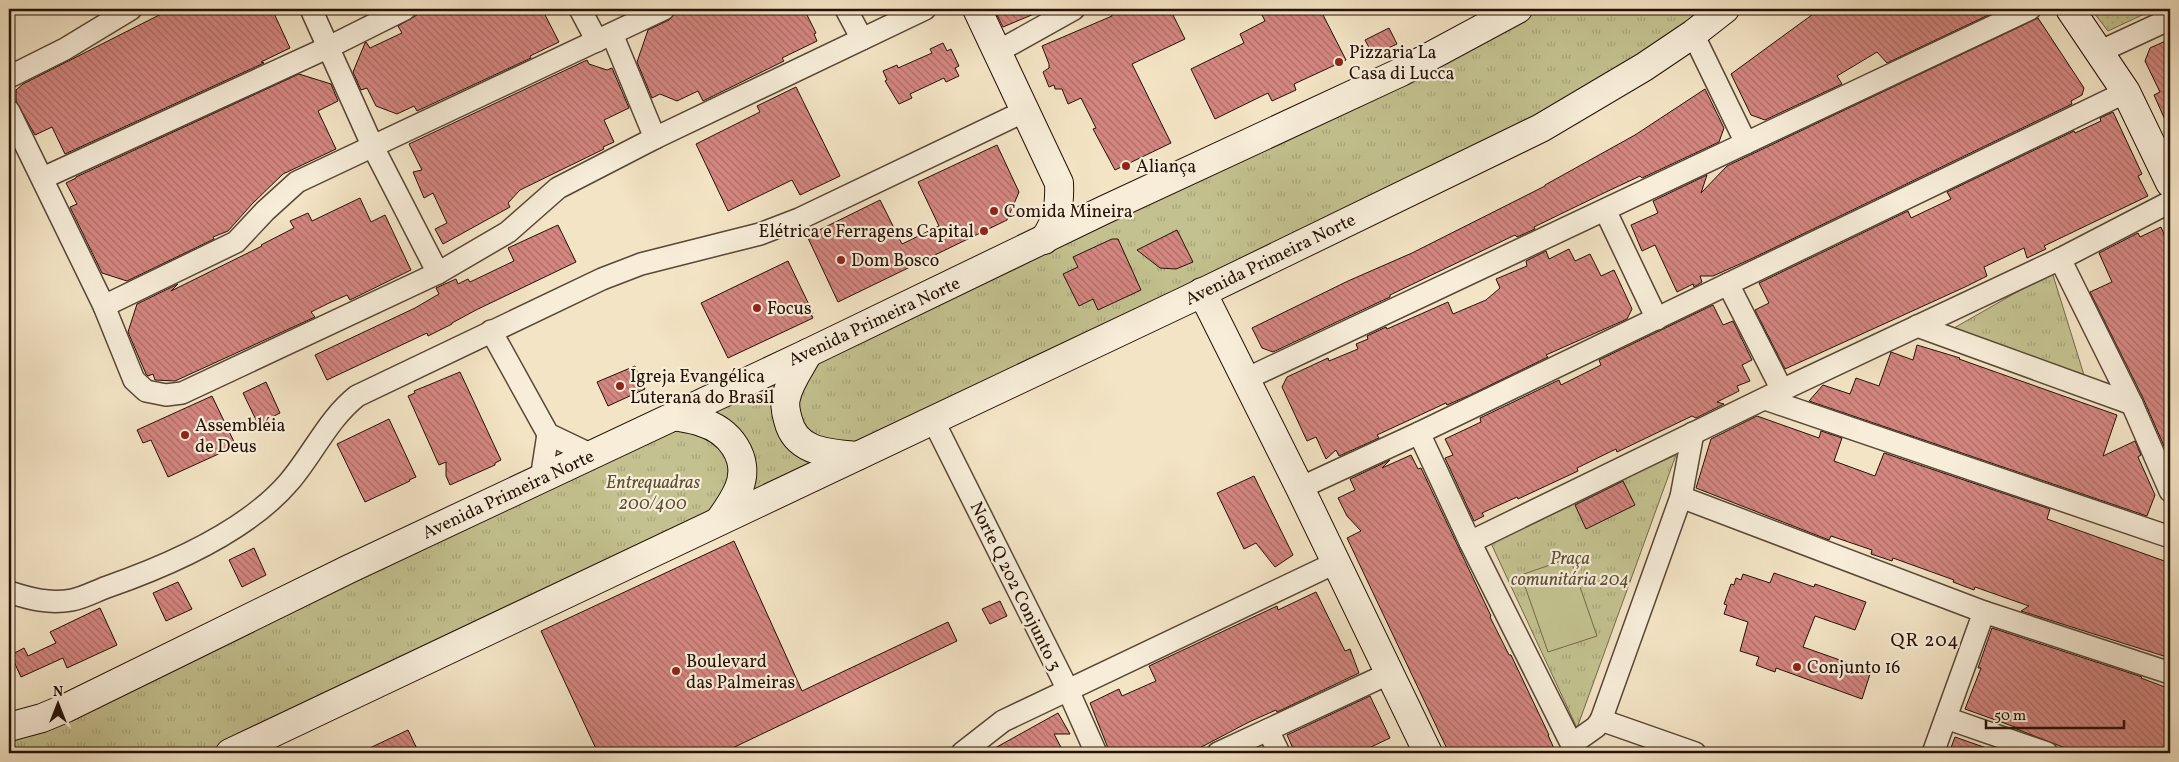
<svg xmlns="http://www.w3.org/2000/svg" width="2179" height="762" font-family="Vollkorn,serif">
	<style>
		.grass { fill: url(#grass-dots); stroke: #74694a }
		.park { fill: url(#park-tufts); stroke: #74694a }
		.pitch { fill: #c3c18f; stroke: #74694a }
		.building { fill: url(#building-back-hatch); stroke: #251106 }
		.lines { fill: none; stroke-linecap: round; stroke-linejoin: round }
		.street-casing { stroke: #584636; stroke-width: 24 }
		.secondary-casing { stroke: #251106; stroke-width: 30 }
		.street { stroke: #f7edd9; stroke-width: 21 }
		.secondary { stroke: #f7edd9; stroke-width: 28 }
		.poi-dot { fill: #8f2418; stroke: #f7edd9; stroke-width: 2 }
		.labels { text-anchor: middle; stroke-width: 4.5; stroke-linejoin: round; paint-order: stroke }
		.poi-label { font-size: 18px; fill: #251106; stroke: #f7edd9; text-anchor: start }
		.street-label { font-size: 18px; fill: #251106; stroke: #f7edd9 }
		.park-label { font-size: 18px; font-style: italic; fill: #5c4f36; stroke: #f7edd9 }
		.neighbourhood-label { font-size: 19px; letter-spacing: 1px; fill: #251106; stroke: #f7edd9 }
	</style>
	<defs>
		<pattern id="grass-dots" width="8" height="8" patternUnits="userSpaceOnUse" patternTransform="scale(1.25)"><rect width="8" height="8" fill="#c3c18f"/><path d="M2 2h.1M6 6h.1" fill="none" stroke="#a7a57a" stroke-width="1.8" stroke-linecap="round"/></pattern>
		<pattern id="park-tufts" width="24" height="20" patternUnits="userSpaceOnUse" patternTransform="scale(1.25)"><rect width="24" height="20" fill="#c3c18f"/><path d="M3 7l-1-3M5 7V3M7 7l1-3M15 17l-1-3M17 17v-4M19 17l1-3" fill="none" stroke="#a7a57a"/></pattern>
		<pattern id="building-back-hatch" width="6" height="6" patternUnits="userSpaceOnUse" patternTransform="scale(1.25)"><rect width="6" height="6" fill="#d48680"/><path d="M-1 5l2 2M0 0l6 6M5-1l2 2" fill="none" stroke="#ac6c67"/></pattern>
	</defs>
	<rect width="100%" height="100%" fill="#f3e4c5"/>
	<filter id="stains"><feTurbulence type="fractalNoise" baseFrequency=".004" numOctaves="4"/><feColorMatrix values="0 0 0 0 .2 0 0 0 0 .09 0 0 0 0 .02 0 0 0 .5 -.17"/></filter>
	<radialGradient id="worn" r=".72"><stop offset=".6" stop-color="#630" stop-opacity="0"/><stop offset="1" stop-color="#630" stop-opacity=".3"/></radialGradient>
	<path class="grass" d="M2091,9H2155L2108,31Z"/>
	<g class="park">
		<path d="M1532,9H1716L1614,74L1441,167L212,753H9V734L1516,21Z"/>
		<path d="M2052,272L2084,375L1954,328Z"/>
		<path d="M1676,455L1577,728L1489,539Z"/>
	</g>
	<path class="pitch" d="M1570,558L1597,636L1548,652L1521,575Z"/>
	<g class="building">
		<path d="M171,9H272L290,48L261,62L264,63L65,154L52,127L35,135L16,101V90L23,84Z"/>
		<path d="M427,9H542L559,42L530,56L531,58L417,111L414,106L397,114L376,106L367,88L361,90L353,72L365,43L366,42L370,48L402,33L398,26Z"/>
		<path d="M684,9H804L816,33L814,34L817,41L782,58L784,61L703,101L698,91L677,101L660,94L652,98L637,62L648,30L669,20L675,13Z"/>
		<path d="M994,9H1046L1003,27Z"/>
		<path d="M1118,9H1170L1185,39L1132,64L1171,143L1115,170L1093,129L1096,128L1081,98L1068,104L1062,89H1055L1054,85L1049,87L1043,72L1049,68V64L1042,46L1112,16L1110,12Z"/>
		<path d="M1259,9H1320L1346,60L1294,84L1296,90L1272,101L1268,93L1215,119L1191,69L1244,43L1240,34L1265,21Z"/>
		<path d="M1820,9H2001L1887,63L1877,52L1837,76L1842,84L1765,120L1751,115L1731,74Z"/>
		<path d="M2038,18L2084,88L2082,95L2071,101L2072,104L1751,259L1713,276H1700L1702,282L1694,287L1693,284L1677,292L1655,245L1642,251L1631,225L1658,213L1653,201L1707,175L1701,193L1727,166Z"/>
		<path d="M1389,28L1397,44L1373,55L1365,40Z"/>
		<path d="M2170,39V131L2154,95L2160,92L2145,61L2150,48Z"/>
		<path d="M943,43L947,51L951,49L959,66L955,68L959,76L946,82L944,78L910,94L912,98L899,104L885,81L887,80L883,71L897,65L898,68L932,53L930,49Z"/>
		<path d="M587,60L589,64L607,70L612,68L629,108L604,120L614,142L603,147L604,149L520,190L508,203L510,207L443,244L435,229L447,223L433,193L424,198L413,172L422,170L409,144Z"/>
		<path d="M299,74L331,84L338,101L318,111L336,149L283,174L252,204L228,231L213,237L214,239L127,281L102,273L70,207L77,204L66,183L76,178V177Z"/>
		<path d="M796,87L840,176L800,195L792,180L728,211L696,144L760,112L757,106Z"/>
		<path d="M1705,89L1724,128L1719,142L1642,178L1640,176L1606,192L1534,227L1535,229L1517,237L1515,235L1390,295V297L1375,304L1273,352L1262,348L1252,328L1348,281L1412,253L1545,186V185L1635,135Z"/>
		<path d="M2113,112L2142,174L2138,176L2148,196L2044,246L2046,249L2027,258L2024,248L1984,267L1987,276L1965,287L1785,369L1755,310L1769,303L1759,283L1908,211L1911,218L1951,199L1947,192L2074,131L2075,133L2101,121L2100,118Z"/>
		<path d="M997,145L1019,192L1007,220L838,302L807,236L880,200L902,244L939,226L918,182Z"/>
		<path d="M360,198L371,222L385,215L411,270L350,300L347,295L329,303L311,312L315,317L175,381L155,380L153,374L148,376L146,374L128,332L137,304L178,284L171,291L262,246L261,245L294,228L290,221L308,213L312,221Z"/>
		<path d="M558,225L576,262L476,310L452,323V324L428,336L427,333L327,380L315,355L415,308L439,294L436,288L456,279L458,284L468,279L470,282L514,261L508,248Z"/>
		<path d="M2161,227L2170,249V443L2164,446L2143,398L2090,292L2112,282L2099,253L2138,233L2140,237Z"/>
		<path d="M1177,230L1193,262L1176,269L1160,268L1137,250Z"/>
		<path d="M1112,239H1118L1141,290L1098,310L1093,299L1079,306L1063,274L1078,267L1073,257Z"/>
		<path d="M1569,249L1575,261L1590,254L1601,276L1614,270L1632,309L1627,319L1546,355L1548,357L1470,395L1447,405L1446,403L1377,435L1379,438L1339,456L1336,450L1326,459L1316,437L1307,441L1282,387L1287,377L1328,358L1329,361L1358,349L1356,344L1368,339L1367,336L1386,327L1387,329L1448,302L1453,314L1486,300L1500,288L1496,279L1527,266L1526,261L1546,251L1549,259Z"/>
		<path d="M788,261L813,313L811,314L813,318L728,358L701,303Z"/>
		<path d="M1713,305L1723,325L1733,321L1752,360L1742,365L1750,381L1737,386L1739,391L1717,402L1724,404L1696,418L1692,416L1617,452L1616,449L1577,468L1578,471L1518,499L1517,497L1482,513L1484,516L1474,521L1445,458L1453,455L1445,439L1481,422L1480,418L1559,380L1561,385L1601,365L1599,360Z"/>
		<path d="M1917,345L1960,358L1959,359L2117,415L2103,456L2135,441L2141,455L2138,457L2155,495L2147,516L1809,401L1823,385L1850,394L1856,378L1879,386L1891,352L1913,360Z"/>
		<path d="M635,366L645,389L608,406L597,382Z"/>
		<path d="M460,372L501,460L495,463V465L450,485L446,476V462L439,465L408,396L415,393L414,391Z"/>
		<path d="M266,382L280,413L258,424L243,393Z"/>
		<path d="M212,396L236,446L168,477L151,440L143,443L137,430Z"/>
		<path d="M1757,416L1819,438L1821,431L1842,438L1834,461L1875,476L1884,453L2050,509L2047,519L2170,563V658L2021,611L2029,606L1975,587L1974,590L1953,582L1954,580L1893,558L1892,561L1871,554L1872,550L1831,536L1829,540L1696,488L1711,439Z"/>
		<path d="M389,419L416,477L409,480L410,481L365,502L337,444Z"/>
		<path d="M1411,455L1418,469L1421,468L1491,616L1490,617L1509,655H1511L1549,735H1548L1556,753H1449L1347,538L1361,531L1347,516L1338,498L1355,490L1350,479L1390,460L1382,468Z"/>
		<path d="M1254,476L1293,555L1275,567L1256,543L1244,549L1217,493Z"/>
		<path d="M1623,481L1635,505L1586,529L1575,505Z"/>
		<path d="M734,541L802,691L948,622L957,641L722,753H598L541,631Z"/>
		<path d="M254,548L266,575L242,587L229,560Z"/>
		<path d="M1774,573L1814,587L1815,584L1866,602L1855,630L1815,616L1803,647L1871,671L1862,699L1776,668L1775,672L1756,665L1759,657L1740,651L1748,622L1724,614L1727,605L1724,604L1731,584L1734,585L1736,578L1741,580L1743,574L1770,583Z"/>
		<path d="M178,582L192,609L166,621L153,593Z"/>
		<path d="M1316,592L1345,651L1350,649L1359,673L1277,712L1276,710L1249,722L1190,753H1110L1090,703L1119,689L1122,696L1156,681L1149,666L1277,606L1278,610Z"/>
		<path d="M1000,601L1007,616L990,624L982,609Z"/>
		<path d="M100,608L117,645L67,668L63,658L21,677L11,655L24,648L28,656L56,643L50,632Z"/>
		<path d="M1992,628L2142,677L2141,678L2170,689V753H2078L2014,728L2015,727L1965,709L1981,668H1978Z"/>
		<path d="M1370,696L1390,738L1371,747L1374,753H1295L1287,735Z"/>
		<path d="M1058,713L1070,734H1054L1064,753H986Z"/>
		<path d="M408,730L419,753H359Z"/>
		<path d="M1955,737L1995,751L1994,753H1949Z"/>
	</g>
	<g class="lines">
		<defs>
			<g id="street">
				<path d="M311,9L373,147L438,273"/>
				<path d="M580,9L597,41"/>
				<path d="M846,9L862,39"/>
				<path d="M612,34L655,138L925,9"/>
				<path d="M1693,34L1746,143"/>
				<path d="M997,52L1074,9"/>
				<path d="M2099,52L2170,19"/>
				<path d="M9,77L65,49L131,9"/>
				<path d="M9,111L104,306L134,380L146,391L166,395L182,393L438,273L508,232L558,188L655,138"/>
				<path d="M43,178L329,47L405,9"/>
				<path d="M1605,210L1657,319"/>
				<path d="M2060,259L2132,404L2170,491"/>
				<path d="M1728,284L1782,390"/>
				<path d="M104,306L236,242L265,211L297,182L664,9"/>
				<path d="M1917,326L2132,404"/>
				<path d="M491,331L548,434L592,455"/>
				<path d="M1246,379L2030,9"/>
				<path d="M1765,399L2170,537"/>
				<path d="M933,420L1068,690L1096,753"/>
				<path d="M1419,433L1470,542L1576,753"/>
				<path d="M541,479L548,434"/>
				<path d="M1300,488L1419,433L2126,92"/>
				<path d="M1681,497L1984,612L2170,673"/>
				<path d="M1470,542L1782,390L2060,259L2170,202"/>
				<path d="M9,592C30,599 49,604 72,600C83,598 96,591 107,587C167,566 247,531 289,482C313,454 328,419 357,396L602,279L641,264L760,234L799,219L1025,111"/>
				<path d="M1946,718L2047,753"/>
				<path d="M1601,720L1681,497L1693,433"/>
				<path d="M1268,730L1279,753"/>
				<path d="M1572,744L1596,727L1601,720L1695,753"/>
				<path d="M962,753L1003,721L1335,563"/>
				<path d="M1218,753L1390,673"/>
				<path d="M1933,753L1984,612"/>
			</g>
			<g id="secondary">
				<path d="M977,9L1059,183C1060,206 1057,221 1044,240"/>
				<path d="M2070,9L2126,92L2170,183"/>
				<path d="M1202,292L1300,488L1428,753"/>
				<path d="M808,353C801,367 789,382 786,398C784,405 786,413 788,420C796,453 829,453 857,456"/>
				<path d="M674,416C683,418 693,419 701,422C729,430 751,458 739,488C734,500 727,510 719,521"/>
				<path d="M9,727L42,718L66,708L349,569L808,353L1104,210L1401,72L1518,9"/>
				<path d="M230,753L1187,300L1541,128L1644,67L1693,34L1725,9"/>
			</g>
		</defs>
		<use href="#street" class="street-casing"/>
		<use href="#secondary" class="secondary-casing"/>
		<use href="#street" class="street"/>
		<use href="#secondary" class="secondary"/>
	</g>
	<g class="poi-dot">
		<circle cx="1339" cy="62" r="5"/>
		<circle cx="1126" cy="166" r="5"/>
		<circle cx="994" cy="211" r="5"/>
		<circle cx="984" cy="231" r="5"/>
		<circle cx="841" cy="260" r="5"/>
		<circle cx="757" cy="308" r="5"/>
		<circle cx="620" cy="386" r="5"/>
		<circle cx="185" cy="435" r="5"/>
		<circle cx="1797" cy="667" r="5"/>
		<circle cx="676" cy="671" r="5"/>
	</g>
	<g class="labels">
		<g class="poi-label">
			<text x="1349" y="58">Pizzaria La<tspan x="1349" dy="21">Casa di Lucca</tspan></text>
			<text x="1136" y="172">Aliança</text>
			<text x="1004" y="217">Comida Mineira</text>
			<text x="974" y="237" text-anchor="end">Elétrica e Ferragens Capital</text>
			<text x="851" y="266">Dom Bosco</text>
			<text x="767" y="314">Focus</text>
			<text x="630" y="382">Igreja Evangélica<tspan x="630" dy="21">Luterana do Brasil</tspan></text>
			<text x="195" y="431">Assembléia<tspan x="195" dy="21">de Deus</tspan></text>
			<text x="686" y="667">Boulevard<tspan x="686" dy="21">das Palmeiras</tspan></text>
			<text x="1807" y="673">Conjunto 16</text>
		</g>
		<g class="street-label">
			<text transform="translate(1270 259) rotate(-26)" y="6">Avenida Primeira Norte</text>
			<text transform="translate(874 321) rotate(-25)" y="6">Avenida Primeira Norte</text>
			<text transform="translate(508 494) rotate(-25)" y="6">Avenida Primeira Norte</text>
			<text transform="translate(1016 586) rotate(64)" y="6">Norte Q 202 Conjunto 3</text>
		</g>
		<g class="park-label">
			<text x="653" y="488">Entrequadras<tspan x="653" dy="21">200/400</tspan></text>
			<text x="1570" y="564">Praça<tspan x="1570" dy="21">comunitária 204</tspan></text>
		</g>
		<g class="neighbourhood-label">
			<text x="1925" y="646">QR 204</text>
		</g>
	</g>
	<rect width="2179" height="762" fill="none" stroke="#f3e4c5" stroke-width="30"/>
	<rect x="10" y="10" width="2159" height="742" fill="none" stroke="#251106" stroke-width="2.5"/>
	<rect x="15" y="15" width="2149" height="732" fill="none" stroke="#251106"/>
	<g transform="translate(58 704)" stroke="#f7edd9" stroke-width="4" paint-order="stroke">
	<path d="M0-4L9 19L0 12L-9 19Z" fill="#251106"/>
	<text y="-8" font-size="14" font-weight="bold" text-anchor="middle" fill="#251106">N</text>
	</g>
	<path d="M1986 720v8h138v-8" fill="none" stroke="#251106" stroke-width="2.5"/>
	<text x="1994" y="720" font-size="15" fill="#251106" stroke="#f7edd9" stroke-width="4" paint-order="stroke">50 m</text>
	<rect width="100%" height="100%" filter="url(#stains)"/>
	<rect width="100%" height="100%" fill="url(#worn)"/>
</svg>
